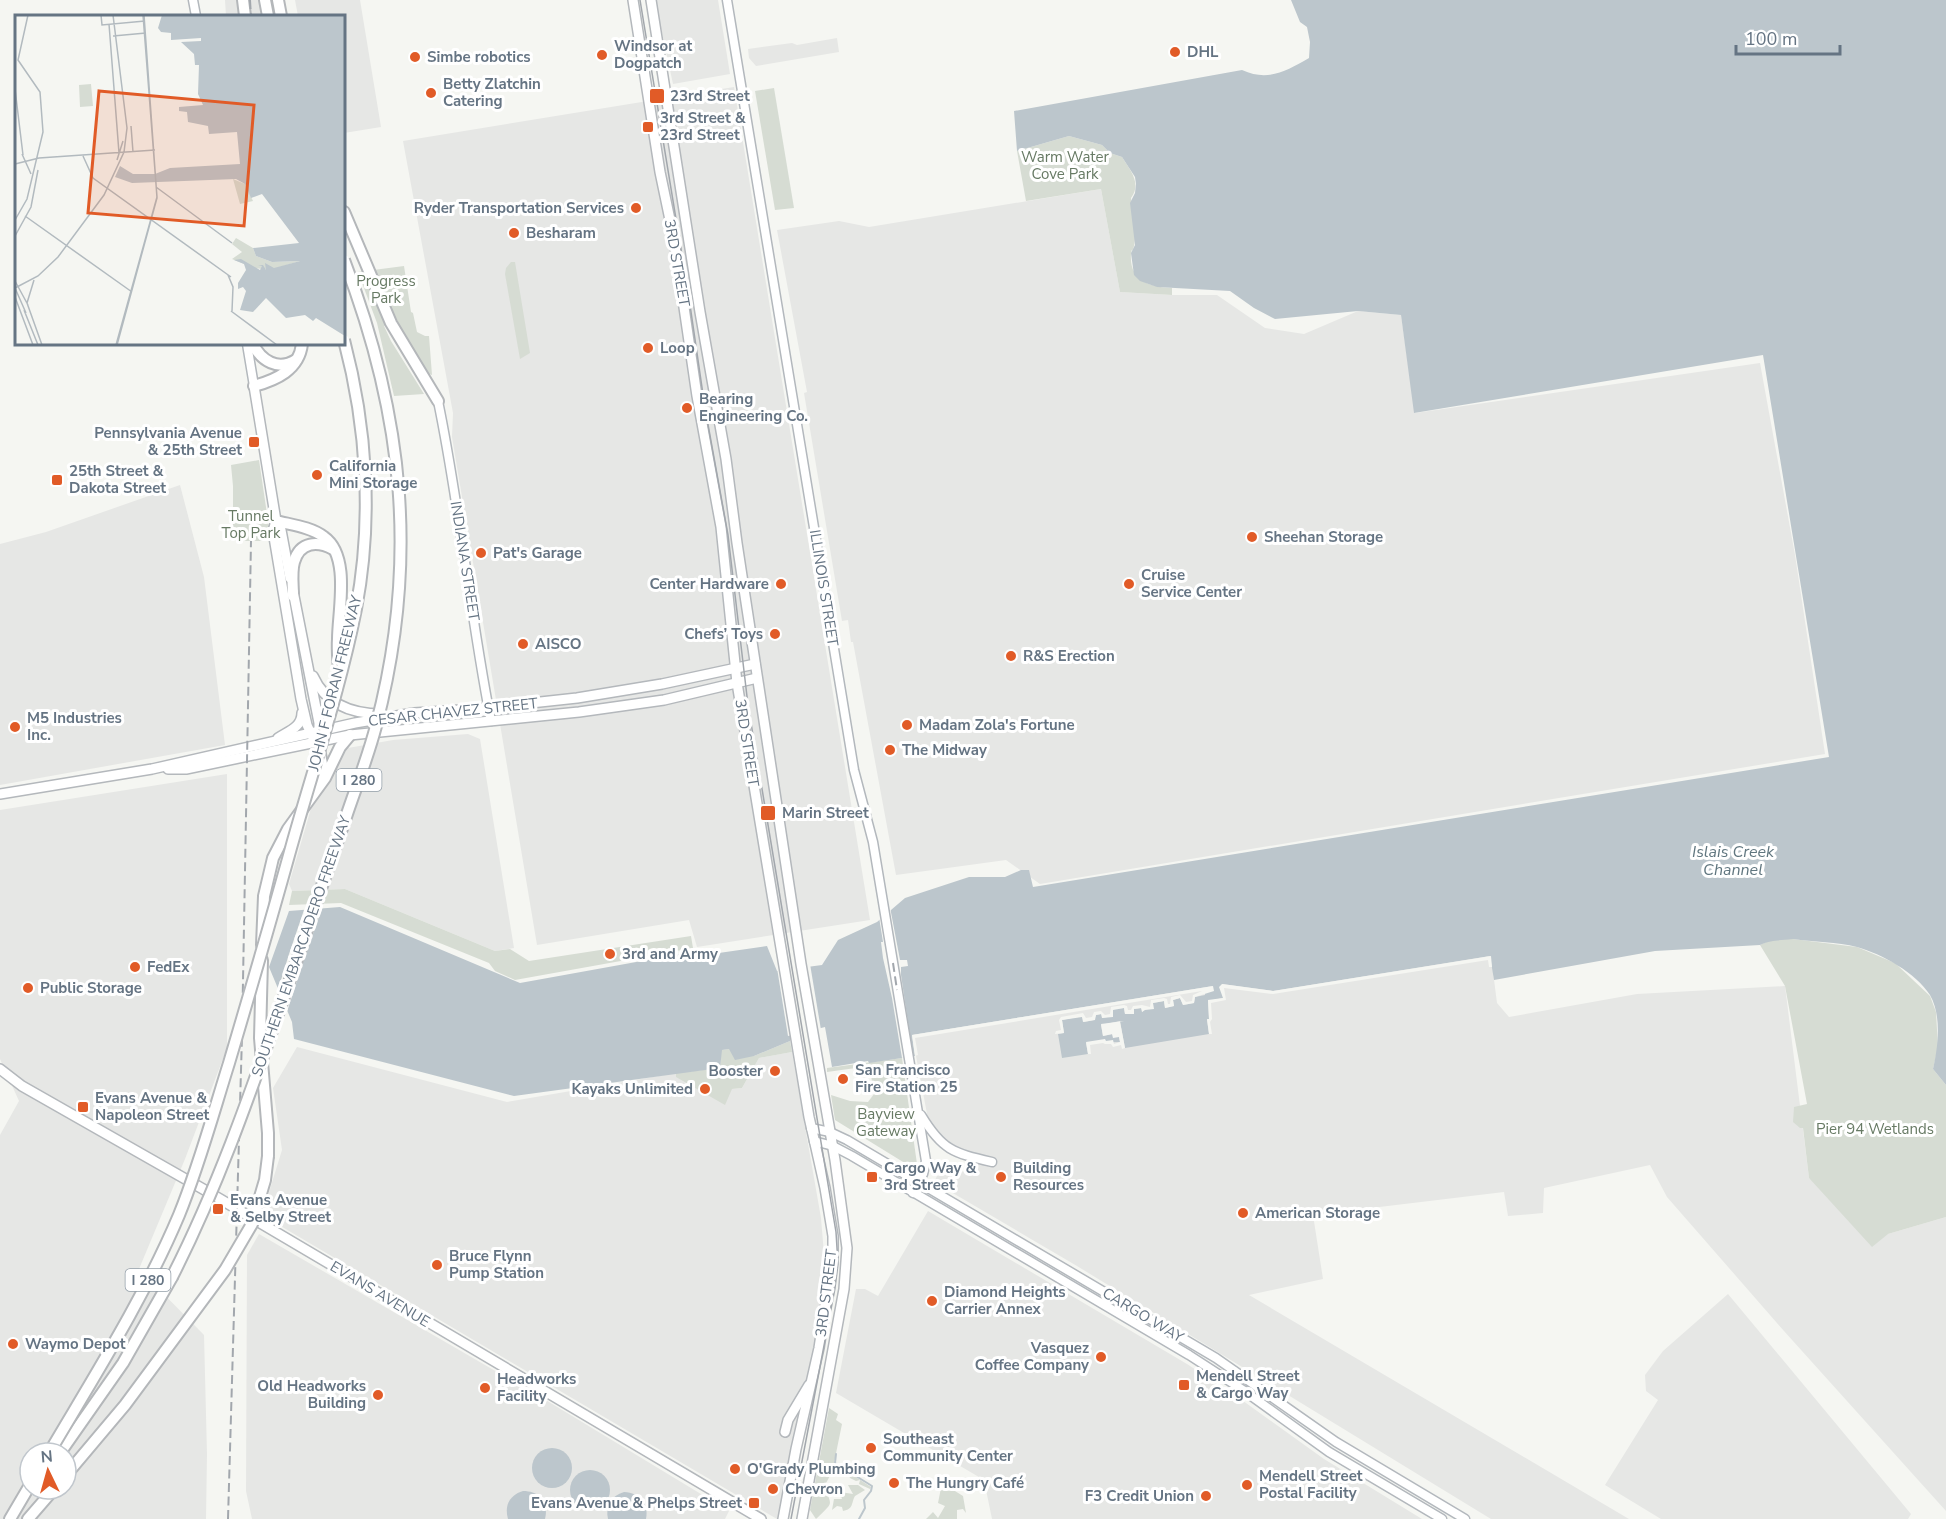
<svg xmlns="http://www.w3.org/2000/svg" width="1946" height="1519" font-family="'Nunito Sans',sans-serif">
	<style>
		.built { fill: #e6e7e5; fill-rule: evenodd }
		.green { fill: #d6dcd3 }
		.water { fill: #bcc6cc }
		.pier { fill: #f5f6f2 }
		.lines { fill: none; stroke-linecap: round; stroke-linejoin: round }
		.stream { stroke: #bcc6cc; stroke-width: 2 }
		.secondary-casing { stroke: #b3b8bd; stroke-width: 11 }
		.primary-casing { stroke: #b4b8bc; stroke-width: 12 }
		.highway-casing { stroke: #b4b7ba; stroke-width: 14 }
		.secondary { stroke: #fff; stroke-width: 8 }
		.primary { stroke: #fff; stroke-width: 9 }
		.highway { stroke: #fff; stroke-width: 10 }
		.tram { stroke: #a2a7ad; stroke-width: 1.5 }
		.rail { stroke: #a2a7ad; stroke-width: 2; stroke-dasharray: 9 4.5; stroke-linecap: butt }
		.highway-bridge-casing { stroke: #b4b7ba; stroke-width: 14; stroke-linecap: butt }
		.highway-bridge { stroke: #fff; stroke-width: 10 }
		.poi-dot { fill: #e15b27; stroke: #fff; stroke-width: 2 }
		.labels { text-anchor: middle; stroke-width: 6; stroke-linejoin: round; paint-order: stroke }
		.shield { fill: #fff; stroke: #939ea8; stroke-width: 1.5 }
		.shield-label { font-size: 14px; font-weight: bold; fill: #657483 }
		.poi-label { font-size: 15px; font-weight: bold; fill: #657483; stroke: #fff; text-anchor: start }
		.park-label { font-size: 15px; fill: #677a64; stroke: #fff }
		.street-label { font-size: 15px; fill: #657483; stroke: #fff }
		.water-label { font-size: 16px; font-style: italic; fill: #60767f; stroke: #fff }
		.inset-road { fill: none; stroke: #b2babf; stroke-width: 1.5 }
		.view { fill: #e15b27; fill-opacity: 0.15; stroke: #e15b27; stroke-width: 3 }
		.inset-edge { fill: none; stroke: #657483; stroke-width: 3 }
	</style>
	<rect width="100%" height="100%" fill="#f5f6f2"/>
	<g class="built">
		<path d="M225,0H269L272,16H226Z"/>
		<path d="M295,0H360L381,127L344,133V16H298Z"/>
		<path d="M655,0H718L730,74L673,84Z"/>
		<path d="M837,38L839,52L756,66L749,58L748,49L792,43L797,45Z"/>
		<path d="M734,87L870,920L697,947L689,920L537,945L452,437L453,413L403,141Z"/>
		<path d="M1101,189L1120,292L1172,295H1217L1265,328L1304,334L1358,311L1401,315L1415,413L1760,363L1795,555L1825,754L1040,884L1006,860L896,875L853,642H851L848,620L842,621L804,393L807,392L777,230L839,221L869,227Z"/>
		<path d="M180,485L204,577L225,745L0,785V544L46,532Z"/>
		<path d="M468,734L480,739L514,948L495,951L345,889L292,891L289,884L312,805L330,781L341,753L348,748L393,740Z"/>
		<path d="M227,774V1048L185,1159L139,1269L204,1335L207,1454L206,1519H0V1135L19,1101L0,1059V810ZM30,1453H66V1489H30Z"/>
		<path d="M1491,956L1497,1003L1509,1017L1637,994L1785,986L1809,1178L1888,1234L1946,1217V1511L1784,1331L1667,1197L1650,1165L1544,1188L1543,1213L1508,1216L1504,1192L1313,1215L1323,1279L1249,1295L1629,1519H1491L1077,1266L934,1182L937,1176L971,1170L968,1153L942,1138L928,1119L912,1035L1222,984Z"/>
		<path d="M297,1047L507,1102L676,1073L677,1077L732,1089L742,1088L759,1058L792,1052L821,1218L825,1266L817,1333L782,1519H777L262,1215L282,1150L273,1088Z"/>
		<path d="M928,1211L1187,1364L1239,1398L1324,1459L1422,1519H992L984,1480L836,1393L856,1289H865L878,1296Z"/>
		<path d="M259,1234L549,1402L729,1511L725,1519H252L246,1491L247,1255Z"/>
		<path d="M1728,1294L1911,1514L1908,1519H1661L1605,1485L1658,1400L1646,1391L1645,1375L1663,1351Z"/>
	</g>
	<g class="green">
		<path d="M774,88L794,208L775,210L755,91Z"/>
		<path d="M1069,136L1102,145L1110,153L1122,157C1130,170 1142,183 1131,198C1132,210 1137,234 1134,246C1132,254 1132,246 1131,254C1129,281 1150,287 1172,288V295L1120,292L1101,189L1026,201L1017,151Z"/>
		<path d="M511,262H515L530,353L520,359L505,274L506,268Z"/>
		<path d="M404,266L411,312L413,313L417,332L425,336H429L432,375L426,373L393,319L384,326L391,341L424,394L394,396L377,323L358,272Z"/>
		<path d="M259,460L271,541H233V486L231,465Z"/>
		<path d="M345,889L495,951L510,949L529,961L691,936L693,948L515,980L495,971L489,963L341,903L289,905L292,891Z"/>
		<path d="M1772,939H1793L1857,947L1895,963L1930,996L1936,1012L1938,1047L1933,1069L1946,1085V1217L1888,1234L1872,1247L1809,1178L1803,1128H1800L1793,1122L1794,1107L1807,1104L1785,986L1760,945Z"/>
		<path d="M790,1041L792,1052L759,1058L742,1088L732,1089L725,1105L676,1077V1073L720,1068L721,1050L729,1049L754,1056Z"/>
		<path d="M902,1058L917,1164L908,1165L835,1120L831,1095L850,1101L868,1102L874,1094L870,1069L863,1067L827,1072V1068Z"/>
		<path d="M829,1408L838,1414L836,1420L842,1424L834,1463L871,1487L870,1489L859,1484L860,1480L856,1481L850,1478L847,1472L835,1477L839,1470L837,1469L831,1474L826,1483C828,1508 838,1498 816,1519L810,1510Z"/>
		<path d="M942,1483L963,1496L966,1513L963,1509L957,1510V1519H926L933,1512L938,1518L945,1506L938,1503Z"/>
		<path d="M848,1485H858L865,1490L855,1496C851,1503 854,1509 843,1511L842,1507L837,1506L832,1510L834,1499H842L840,1492L853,1494Z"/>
	</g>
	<g class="water">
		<path d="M1291,0H1946V1085L1933,1069C1938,1047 1942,1016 1930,995C1916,973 1882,954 1857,947C1837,942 1813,942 1793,939C1779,941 1773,939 1760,945L1655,951L1494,980L1490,956L1273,991L1222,984L1223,998L1208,1001L1209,1019L1207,1020L1209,1034L1125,1048L1120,1021L1101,1025L1103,1036L1113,1034L1119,1037L1120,1042L1086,1043L1088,1054L1062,1058L1058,1034L1064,1033L1062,1020L1082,1016L1084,1022L1094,1020L1096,1015L1102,1014V1018L1113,1016L1112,1009L1124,1008L1125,1014H1134V1009L1142,1008V1012L1145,1009H1153V1003L1164,1001L1165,1008L1174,1006L1173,1000L1180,998L1183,1005L1194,1003L1195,997L1205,995V993L1213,986L912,1035L915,1056L869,1063L868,1061L832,1067L825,1027L790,1036V1041L754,1056L735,1060L729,1049L722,1050L720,1068L514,1096L294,1039L292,1022L269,967L289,911L340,907L520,983L697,951L698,956L767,946L777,971L822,965L838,940L877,922L905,898L969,877H1005L1021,870H1029L1033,887L1829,757L1763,355L1414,413L1401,315L1358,311L1275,319L1254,308L1230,291L1157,287L1140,281L1134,275L1131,253L1135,245L1130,203L1135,193L1136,184L1135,177L1122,157L1110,153L1102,145L1069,136L1017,151L1014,111L1242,70C1268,82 1286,71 1309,58L1310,42L1307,27L1300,22Z"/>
		<circle cx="552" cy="1468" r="20"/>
		<circle cx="590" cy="1490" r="20"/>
		<path d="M523,1491C540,1491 549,1503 545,1519H508C504,1505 510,1495 523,1491Z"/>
		<path d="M624,1492C640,1493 649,1503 646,1519H608C605,1506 611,1496 624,1492Z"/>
	</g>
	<g class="pier">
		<path d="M323,906L305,956L286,1015L277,993L289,954L305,907Z"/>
		<path d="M890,907L900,960H907L908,966L901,967V975L913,1056L902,1058L892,998L883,958L881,942H883L879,917Z"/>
		<path d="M1491,956L1492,967H1489L1488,960L1273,994L1224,988L1226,1000L1211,1003L1212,1019L1210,1022L1212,1034H1209L1207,1019H1209L1208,1000L1223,998L1219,987L1222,984L1273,991Z"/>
		<path d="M810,964L821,1030L788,1036L777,968Z"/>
		<path d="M1213,986L1214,991L1195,997L1194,1003L1183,1005L1180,998L1173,1000L1174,1006L1165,1008L1164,1001L1153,1003L1154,1009L1145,1010L1142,1012L1141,1008L1134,1009V1014H1125L1124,1008L1113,1010V1017L1102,1018L1101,1014L1096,1015L1095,1020L1083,1022L1082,1017L1062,1020L1064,1033L1055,1034L1056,1031L1061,1030L1059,1020L1061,1017L1083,1013L1086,1018L1092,1017L1094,1012L1101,1011L1105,1015L1110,1014L1111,1007L1124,1005L1127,1006L1128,1010H1131L1133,1006L1142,1005L1150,1007L1151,1000L1164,998L1167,999L1168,1004H1170L1171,997L1180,995L1186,1002L1192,1001L1193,995L1202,991L915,1038L918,1055L915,1056L912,1035Z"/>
		<path d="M1124,1021L1120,1022L1125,1048L1122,1049L1121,1045L1113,1047L1111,1044H1105L1103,1043L1090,1045L1091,1054H1088L1086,1042L1105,1039L1106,1041L1113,1040L1114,1044L1120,1042L1119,1037L1113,1038L1112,1034L1103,1036L1101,1024Z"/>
	</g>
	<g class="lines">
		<path class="stream" d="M836,1454L835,1463L872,1486L871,1491L864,1500L865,1508L859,1519"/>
		<defs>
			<g id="secondary">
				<path d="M193,0L196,16"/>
				<path d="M727,0L854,770L873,842L926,1161L923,1174L913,1193"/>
				<path d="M247,344L254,386"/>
				<path d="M438,401C460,507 470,615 491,721"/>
				<path d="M921,1115C942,1150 953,1153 992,1162"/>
				<path d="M811,1128L830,1132L847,1140L1216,1358L1336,1442L1465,1519"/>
				<path d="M814,1141L833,1146L852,1156L1189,1355L1243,1390L1329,1452L1442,1519"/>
			</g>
			<g id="primary">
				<path d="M633,0L660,172L674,239L697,396L721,527L737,683L809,1117L825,1188L833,1236V1257L819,1348L796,1449L783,1519"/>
				<path d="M651,0L700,312L726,459L737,543L801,964L835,1160L847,1248L844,1289L802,1519"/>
				<path d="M254,386L276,521L281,530L290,578"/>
				<path d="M276,521L273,531L301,699L307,725L312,736"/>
				<path d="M293,591L319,723V736"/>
				<path d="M313,676C326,705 352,714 382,714"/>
				<path d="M278,738C289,731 302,727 302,713"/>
				<path d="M168,769H186L350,735L579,712L664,700L757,678"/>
				<path d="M0,794L152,769L355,723L414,713L476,709L577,698L662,684L755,664"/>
				<path d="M0,1069L22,1086L203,1189L761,1519"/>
				<path d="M785,1432L788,1420L809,1385"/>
			</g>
			<g id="highway">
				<path d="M243,0L245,16"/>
				<path d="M265,0L268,16"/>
				<path d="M278,0L281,16"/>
				<path d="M344,212L391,323L438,401"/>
				<path d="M253,344C261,361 278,371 296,360"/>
				<path d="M254,386C276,380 299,370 302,344"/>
				<path d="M276,521C292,525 311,527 324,537C351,556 338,612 338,639C337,651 339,664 339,676"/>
				<path d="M293,596C293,585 291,572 294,562C300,541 318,541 333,549"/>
				<path d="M319,784L322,764L319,749"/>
				<path d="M262,945L264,896L273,858L288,829L325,778L340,747L350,735"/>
				<path d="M262,960L260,1038L268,1133V1156"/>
				<path d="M60,1453L123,1363L172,1277"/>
				<path d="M10,1519L30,1485"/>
				<path d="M28,1519L54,1489"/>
			</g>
		</defs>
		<use href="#secondary" class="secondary-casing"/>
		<use href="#primary" class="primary-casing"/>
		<use href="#highway" class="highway-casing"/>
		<use href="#secondary" class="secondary"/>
		<use href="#primary" class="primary"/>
		<use href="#highway" class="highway"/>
		<path class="tram" d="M640,0L689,298L705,408L728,535L748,705L836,1232L838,1264L835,1288L791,1519"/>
		<g class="rail">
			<path d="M250,0L251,16"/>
			<path d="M893,963L897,990"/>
			<path d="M228,1519L242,1036L251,541"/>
		</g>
		<defs>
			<g id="highway-bridge">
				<path d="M172,1277C225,1173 260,1064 299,954C314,908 330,863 346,817C356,787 368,757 376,726C419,563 404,416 344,260"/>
				<path d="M49,1453C95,1375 144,1298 179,1215C199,1166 213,1114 229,1063C250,992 271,920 291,848C313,769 340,690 356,609C373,520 367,427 344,340"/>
				<path d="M66,1475L125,1405L225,1270L252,1224L265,1180L268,1156"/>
			</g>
		</defs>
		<use href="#highway-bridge" class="highway-bridge-casing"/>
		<use href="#highway-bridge" class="highway-bridge"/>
	</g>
	<g class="poi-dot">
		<circle cx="1175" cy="52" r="6"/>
		<circle cx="602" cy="55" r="6"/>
		<circle cx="415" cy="57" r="6"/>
		<circle cx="431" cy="93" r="6"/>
		<rect x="649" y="88" width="16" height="16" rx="3"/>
		<rect x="642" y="121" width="12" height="12" rx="3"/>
		<circle cx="636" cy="208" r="6"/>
		<circle cx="514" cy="233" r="6"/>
		<circle cx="648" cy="348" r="6"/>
		<circle cx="687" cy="408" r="6"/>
		<rect x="248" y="436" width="12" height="12" rx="3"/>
		<circle cx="317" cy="475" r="6"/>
		<rect x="51" y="474" width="12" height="12" rx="3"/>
		<circle cx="1252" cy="537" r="6"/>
		<circle cx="481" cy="553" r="6"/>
		<circle cx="781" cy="584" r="6"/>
		<circle cx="1129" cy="584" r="6"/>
		<circle cx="775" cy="634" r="6"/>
		<circle cx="523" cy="644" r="6"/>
		<circle cx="1011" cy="656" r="6"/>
		<circle cx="907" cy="725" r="6"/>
		<circle cx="15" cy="727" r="6"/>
		<circle cx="890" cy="750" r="6"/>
		<rect x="760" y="805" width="16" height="16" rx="3"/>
		<circle cx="610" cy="954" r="6"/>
		<circle cx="135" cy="967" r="6"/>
		<circle cx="28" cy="988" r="6"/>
		<circle cx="775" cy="1071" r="6"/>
		<circle cx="843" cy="1079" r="6"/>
		<circle cx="705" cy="1089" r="6"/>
		<rect x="77" y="1101" width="12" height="12" rx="3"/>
		<rect x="866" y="1171" width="12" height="12" rx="3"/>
		<circle cx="1001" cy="1177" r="6"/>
		<rect x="212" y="1203" width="12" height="12" rx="3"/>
		<circle cx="1243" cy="1213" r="6"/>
		<circle cx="437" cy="1265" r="6"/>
		<circle cx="932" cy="1301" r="6"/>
		<circle cx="13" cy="1344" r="6"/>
		<circle cx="1101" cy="1357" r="6"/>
		<rect x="1178" y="1379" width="12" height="12" rx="3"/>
		<circle cx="485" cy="1388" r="6"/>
		<circle cx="378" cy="1395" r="6"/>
		<circle cx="871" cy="1448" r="6"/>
		<circle cx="735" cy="1469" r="6"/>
		<circle cx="894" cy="1483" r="6"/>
		<circle cx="1247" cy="1485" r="6"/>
		<circle cx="773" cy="1489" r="6"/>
		<circle cx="1206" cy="1496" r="6"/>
		<rect x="748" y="1497" width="12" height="12" rx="3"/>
	</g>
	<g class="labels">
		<g class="shield">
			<rect x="336.5" y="769" width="45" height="22" rx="4.5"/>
			<rect x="125.5" y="1269" width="45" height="22" rx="4.5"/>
		</g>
		<g class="shield-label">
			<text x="359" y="785">I 280</text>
			<text x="148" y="1285">I 280</text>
		</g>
		<g class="poi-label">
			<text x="614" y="51">Windsor at<tspan x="614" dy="17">Dogpatch</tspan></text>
			<text x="1187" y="57">DHL</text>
			<text x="427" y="62">Simbe robotics</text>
			<text x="443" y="89">Betty Zlatchin<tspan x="443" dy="17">Catering</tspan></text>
			<text x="670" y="101">23rd Street</text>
			<text x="660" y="123">3rd Street &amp;<tspan x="660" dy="17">23rd Street</tspan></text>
			<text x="624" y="213" text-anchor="end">Ryder Transportation Services</text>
			<text x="526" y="238">Besharam</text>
			<text x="660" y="353">Loop</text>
			<text x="699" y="404">Bearing<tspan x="699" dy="17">Engineering Co.</tspan></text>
			<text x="242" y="438" text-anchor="end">Pennsylvania Avenue<tspan x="242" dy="17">&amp; 25th Street</tspan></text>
			<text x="329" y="471">California<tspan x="329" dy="17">Mini Storage</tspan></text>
			<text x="69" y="476">25th Street &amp;<tspan x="69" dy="17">Dakota Street</tspan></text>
			<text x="1264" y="542">Sheehan Storage</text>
			<text x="493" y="558">Pat's Garage</text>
			<text x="1141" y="580">Cruise<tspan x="1141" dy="17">Service Center</tspan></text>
			<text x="769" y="589" text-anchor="end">Center Hardware</text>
			<text x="763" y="639" text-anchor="end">Chefs’ Toys</text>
			<text x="535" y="649">AISCO</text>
			<text x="1023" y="661">R&amp;S Erection</text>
			<text x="27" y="723">M5 Industries<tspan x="27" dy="17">Inc.</tspan></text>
			<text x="919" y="730">Madam Zola's Fortune</text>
			<text x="902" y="755">The Midway</text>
			<text x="782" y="818">Marin Street</text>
			<text x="622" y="959">3rd and Army</text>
			<text x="147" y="972">FedEx</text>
			<text x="40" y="993">Public Storage</text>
			<text x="855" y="1075">San Francisco<tspan x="855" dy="17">Fire Station 25</tspan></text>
			<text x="763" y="1076" text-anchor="end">Booster</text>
			<text x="693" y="1094" text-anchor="end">Kayaks Unlimited</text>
			<text x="95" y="1103">Evans Avenue &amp;<tspan x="95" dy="17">Napoleon Street</tspan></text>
			<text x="884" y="1173">Cargo Way &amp;<tspan x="884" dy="17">3rd Street</tspan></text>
			<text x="1013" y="1173">Building<tspan x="1013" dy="17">Resources</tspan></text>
			<text x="230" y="1205">Evans Avenue<tspan x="230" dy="17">&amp; Selby Street</tspan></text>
			<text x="1255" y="1218">American Storage</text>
			<text x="449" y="1261">Bruce Flynn<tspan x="449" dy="17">Pump Station</tspan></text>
			<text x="944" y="1297">Diamond Heights<tspan x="944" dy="17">Carrier Annex</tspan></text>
			<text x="25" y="1349">Waymo Depot</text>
			<text x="1089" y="1353" text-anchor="end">Vasquez<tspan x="1089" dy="17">Coffee Company</tspan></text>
			<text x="1196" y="1381">Mendell Street<tspan x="1196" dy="17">&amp; Cargo Way</tspan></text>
			<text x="497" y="1384">Headworks<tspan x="497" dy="17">Facility</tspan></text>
			<text x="366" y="1391" text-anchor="end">Old Headworks<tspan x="366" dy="17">Building</tspan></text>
			<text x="883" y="1444">Southeast<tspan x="883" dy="17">Community Center</tspan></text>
			<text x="747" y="1474">O'Grady Plumbing</text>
			<text x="1259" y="1481">Mendell Street<tspan x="1259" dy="17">Postal Facility</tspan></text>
			<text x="906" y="1488">The Hungry Café</text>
			<text x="785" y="1494">Chevron</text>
			<text x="1194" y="1501" text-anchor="end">F3 Credit Union</text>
			<text x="742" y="1508" text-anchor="end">Evans Avenue &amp; Phelps Street</text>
		</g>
		<g class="park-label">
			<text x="1065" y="162">Warm Water<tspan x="1065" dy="17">Cove Park</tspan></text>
			<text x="386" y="286">Progress<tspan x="386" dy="17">Park</tspan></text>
			<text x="251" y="521">Tunnel<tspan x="251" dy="17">Top Park</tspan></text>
			<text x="886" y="1119">Bayview<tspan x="886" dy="17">Gateway</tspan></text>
			<text x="1875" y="1134">Pier 94 Wetlands</text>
		</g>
		<g class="street-label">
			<text transform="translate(677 263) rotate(80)" y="5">3RD STREET</text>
			<text transform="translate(465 561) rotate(81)" y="5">INDIANA STREET</text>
			<text transform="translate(824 588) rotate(81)" y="5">ILLINOIS STREET</text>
			<text transform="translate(335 683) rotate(-76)" y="5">JOHN F FORAN FREEWAY</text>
			<text transform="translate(453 712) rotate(-6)" y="5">CESAR CHAVEZ STREET</text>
			<text transform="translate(747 743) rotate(81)" y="5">3RD STREET</text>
			<text transform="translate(301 946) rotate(-71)" y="5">SOUTHERN EMBARCADERO FREEWAY</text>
			<text transform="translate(826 1293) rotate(-83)" y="5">3RD STREET</text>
			<text transform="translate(380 1294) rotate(31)" y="5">EVANS AVENUE</text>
			<text transform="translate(1143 1315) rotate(31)" y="5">CARGO WAY</text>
		</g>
		<g class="water-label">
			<text x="1733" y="857">Islais Creek<tspan x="1733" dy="18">Channel</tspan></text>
		</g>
	</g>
	<g transform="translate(15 15)">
		<rect width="330" height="330" fill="#f5f6f2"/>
		<path d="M76,69L78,91L65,92L64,70ZM218,164L230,169L238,186L225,189ZM221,223L238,233L241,241L257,247L285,246L255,255L239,253L217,244L227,237L217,229Z" fill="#d6dcd3"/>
		<path d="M147,0H330V321L301,303L298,306L290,300L271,303L251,283L238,297L225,295L231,276L228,272L223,274V268L231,255L229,249L219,245L226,244L245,255L247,251L243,250H248L251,255L250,248L259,253L285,246L257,247L241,241L238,233L284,228L247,179L236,183L230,169L221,164L117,168L100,162L105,151L118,159H140L155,153L225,149L222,117L194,119L193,111L173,107L172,97L164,96V92L188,90L183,79L184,50H180L179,39L166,27L186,26V23L156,25V18L146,17L143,13Z" fill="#bcc6cc"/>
		<path class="inset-road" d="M86,0L87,10L130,6M94,9L104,138M98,21L131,18M0,74L8,140M116,111L118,137M7,139L16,159M68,141L78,163L216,262M102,145L108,126M0,149L24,143L140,135M141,172L217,228M10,201L117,277M0,205L12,184L28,117L25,77L3,45L13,0M0,221L16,192L23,155M213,260L218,272L217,296M19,265L12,288L27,330M0,266L13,290M0,273L23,261L43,242L89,180L109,137L112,113L98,0M0,273L11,298M0,282L18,330M9,295L23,330M216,296L262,330M101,330L142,182L128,0M102,330L142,183L129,0"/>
		<path class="view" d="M84,76L239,90L229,211L73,198Z"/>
		<rect width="330" height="330" class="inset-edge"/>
	</g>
	<g transform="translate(48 1471) rotate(355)"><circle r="28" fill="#ffffff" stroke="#c1c7cd" stroke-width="1.5"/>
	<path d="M0-4.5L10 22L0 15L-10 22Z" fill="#e15b27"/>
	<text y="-9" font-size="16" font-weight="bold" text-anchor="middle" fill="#657483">N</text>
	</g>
	<path d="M1736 45v9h104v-9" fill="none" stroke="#657483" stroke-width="3"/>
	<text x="1745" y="45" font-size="18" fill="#657483" stroke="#ffffff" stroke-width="4.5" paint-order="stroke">100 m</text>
</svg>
